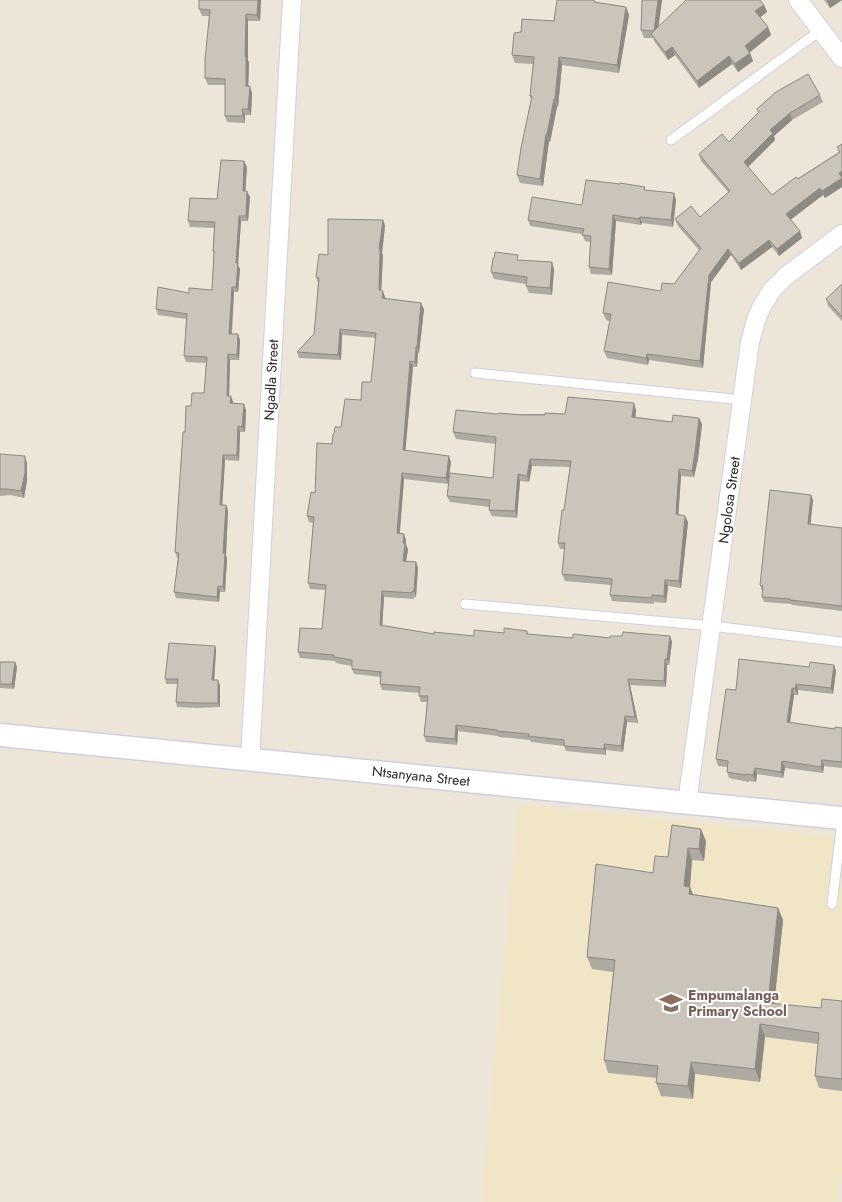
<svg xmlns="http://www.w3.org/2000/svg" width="842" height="1202" font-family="Jost,sans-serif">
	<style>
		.education { fill: #f0e5c5 }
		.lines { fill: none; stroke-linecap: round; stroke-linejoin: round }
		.service-casing { stroke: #cdd0e3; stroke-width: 11 }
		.minor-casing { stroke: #cdd0e3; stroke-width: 20 }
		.tertiary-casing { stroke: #cdd0e3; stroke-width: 25 }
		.service { stroke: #fff; stroke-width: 9 }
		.minor { stroke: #fff; stroke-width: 18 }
		.tertiary { stroke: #fff; stroke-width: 22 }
		.wall { fill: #aea9a1 }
		.shaded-wall { fill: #8d8983 }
		.building { fill: #cac4bb; stroke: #8d8983 }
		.labels { text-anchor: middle; stroke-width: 4; stroke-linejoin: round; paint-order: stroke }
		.street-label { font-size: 14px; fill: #282828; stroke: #fff }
		.education-label { font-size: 14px; font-weight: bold; fill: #785e54; stroke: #fff; text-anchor: start }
	</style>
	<rect width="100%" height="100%" fill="#ece5d8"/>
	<path class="education" d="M519,805L842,838V1168L838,1202H482Z"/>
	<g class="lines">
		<defs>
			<g id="service">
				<path d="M671,140L821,30"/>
				<path d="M475,373L743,400"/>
				<path d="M465,604L712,626L842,642"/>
				<path d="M832,904L842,821"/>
			</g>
			<g id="minor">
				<path d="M798,0L842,58"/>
				<path d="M250,759L292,0"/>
				<path d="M687,803L750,342L756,320L761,308L772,290L786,276L842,234"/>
			</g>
			<path id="tertiary" d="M0,735L842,818"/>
		</defs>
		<use href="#service" class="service-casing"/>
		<use href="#minor" class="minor-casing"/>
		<use href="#tertiary" class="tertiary-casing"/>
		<use href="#service" class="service"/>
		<use href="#minor" class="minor"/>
		<use href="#tertiary" class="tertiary"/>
	</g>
	<g class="wall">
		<path d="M199,0H261L260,21H248V60L249,63L248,86L252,93L251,115H245V123L227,122L225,116V85H208L205,78L209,16H202L199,9Z"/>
		<path d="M594,0L595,2L626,7L629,15L619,73L562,65L558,107H557L550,142L549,141L543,186L520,183L517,175L531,100L530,96L533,64L515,63L512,55L521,32L554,21Z"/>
		<path d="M642,0H662L658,27L764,5L767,12L760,17L768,27L771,35L749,52L753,61L738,72L732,64L699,88L675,55L668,60L654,41L653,38H644L641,30Z"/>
		<path d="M824,0H842L830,8Z"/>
		<path d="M820,95L823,102L792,120L774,136L775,140L748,167L772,195L839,152L837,147L842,144V187L825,198L823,195L791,219L802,238L779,256L772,247L741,270L731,255L711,282L703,368L649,360L648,365L607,358L604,351L610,321L606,320L603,313L661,291L674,284L699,250L678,226L675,219L700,217L729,193L701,161L699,154L729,142L758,113L757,109Z"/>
		<path d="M247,167L245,191L250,197L248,221H241L238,265L240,269L238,292H234L232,334L240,340L239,360H230L229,396L233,402V403L246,410L245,432H240L239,461L225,460L222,505L228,510L226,555L227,559L225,592H220L219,602L176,598L174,592L178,558H177L175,552L185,432L191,406L204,393L206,363L186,362L184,356L186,319L158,315L156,309L189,293L212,290L214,255L213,251L214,228L190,227L188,221L217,199Z"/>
		<path d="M646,190L676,200L673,227L642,223L641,225L616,221L612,275L591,274L589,267L590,242L585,241L582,234L530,226L528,220L582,205Z"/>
		<path d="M383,220L385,226L382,253L383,255L381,291L385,297V299L424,309L419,353H418L417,367H413L405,450L451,462L448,484L404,479L400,533L406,540V544L408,550L406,561L416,562L418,568L416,597H414V599L384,597L382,626L434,634L474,636L527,631L528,634L573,638H610L622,636H670L672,642L669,665H667L666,687L630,685L638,723L627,722L623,752L606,750V755L566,751L564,746L531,742L530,740L499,737L498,736L458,731L457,745L426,742L424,736L427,702H421L419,696L420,693L382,690L380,684L381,677L354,674L352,669V666L336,663L335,661L300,658L298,652L322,629L326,590L310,589L308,583L313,523L309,522L307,516L332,444L334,433L341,427L361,400L371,382L376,338L342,335L341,360L299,358L297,352L314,334L318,283L316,277L328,255Z"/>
		<path d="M519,260L554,269L552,295L529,293L526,286V284L494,279L491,272Z"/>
		<path d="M842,284V321L828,306L826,299Z"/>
		<path d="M636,410L635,417L672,422L702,424L698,459L694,477L681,476L678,515L688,522L681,588L668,586L666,603L654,602V604L612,601L610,595L611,585L565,581L562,574L564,549H560L558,543L564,510L570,467L532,466L529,482L520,481L517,518L492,516L489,510L490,507L450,502L447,496L493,478L496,444L456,439L453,432L498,414H565Z"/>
		<path d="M0,454L27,463V480L24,498L10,495L0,496Z"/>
		<path d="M813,500L810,524L842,528V611L792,605L791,604L764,602L762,597L763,591H762L760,585Z"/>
		<path d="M215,646L216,650L214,680L220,685V707L197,708L177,707L176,702L177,684H166L165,679Z"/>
		<path d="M0,662H15L17,667L14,689L0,688Z"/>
		<path d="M834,665L836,671L833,694L798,690V695H794L790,723L835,729L842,728V768L824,766L823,773L785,768L783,778L757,774L756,782L749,781V782L729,778L727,772V767L718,766L716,759L736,690L809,667Z"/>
		<path d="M672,825L706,841L704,861L692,860L690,887L693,894L778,908L783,920L774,1004L821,1008L842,1001V1091L819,1088L815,1076L818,1044L765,1037L760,1082L695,1074L693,1099L661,1096L656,1083L657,1078L608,1073L604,1060L613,972L592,969L587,957L653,873L668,857Z"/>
	</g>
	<g class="shaded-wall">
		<path d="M258,0H261L260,21L257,15Z"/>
		<path d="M658,0H662L657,39L654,31Z"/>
		<path d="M827,0H842L830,8Z"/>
		<path d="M764,5L767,12L758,19L755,11Z"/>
		<path d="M626,7L629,15L619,73L617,65Z"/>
		<path d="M246,14L248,21V60L249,63L248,93L246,86L245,56Z"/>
		<path d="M768,27L771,35L748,54L745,46Z"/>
		<path d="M672,47L675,55L668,60L665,52Z"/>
		<path d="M750,53L753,61L738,72L735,64Z"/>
		<path d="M729,56L732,64L699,88L697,81Z"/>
		<path d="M559,57L562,65L558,107L555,99Z"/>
		<path d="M250,86L252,93L251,115L248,109Z"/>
		<path d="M554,99L557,107L550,142L547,134Z"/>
		<path d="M242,109L245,115V123L243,116Z"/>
		<path d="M790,113L792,120L774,136L775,140L747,168L744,162L745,161L770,130Z"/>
		<path d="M546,134L549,141L543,186L540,179Z"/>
		<path d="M244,161L247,167L245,197L243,191Z"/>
		<path d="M842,171V187L825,198L822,191L839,173Z"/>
		<path d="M820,188L823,195L789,221L786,214Z"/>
		<path d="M247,191L250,197L248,221L246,216Z"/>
		<path d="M674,193L676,200L673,227L671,220Z"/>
		<path d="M613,215L616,221L612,275L609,269Z"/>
		<path d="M239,216L241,221L238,265L240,269L238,292L236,287V263Z"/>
		<path d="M640,217L642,223L641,225L639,219Z"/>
		<path d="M383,220L385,226L382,253L383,255L381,296L379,290V249Z"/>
		<path d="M800,231L802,238L779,256L777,249Z"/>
		<path d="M769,240L772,247L741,270L739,263Z"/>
		<path d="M728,249L731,255L711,282L703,368L700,361L709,275Z"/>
		<path d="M552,262L554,269L552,295L550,288Z"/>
		<path d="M232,287L234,292L231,340L229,334Z"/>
		<path d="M383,291L385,297L384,304L382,298Z"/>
		<path d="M421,303L424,309L419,353L417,347Z"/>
		<path d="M340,329L342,335L341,360L338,355Z"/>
		<path d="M238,334L240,340L239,360L237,355Z"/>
		<path d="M416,347L418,353L417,367L415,362Z"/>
		<path d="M228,354L230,360L229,402L227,396Z"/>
		<path d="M647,354L649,360L648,365L646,358Z"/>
		<path d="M410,361L413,367L405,456L403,450Z"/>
		<path d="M231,396L233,402L232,409L230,403Z"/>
		<path d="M634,403L636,410L635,423L632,417Z"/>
		<path d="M244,404L246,410L245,432L242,427Z"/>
		<path d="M699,418L702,424L698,459L694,477L692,471Z"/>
		<path d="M238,426L240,432L239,461L237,455Z"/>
		<path d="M223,455L225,460L222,510L220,505Z"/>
		<path d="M25,456L27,463V480L24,498L21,491Z"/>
		<path d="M449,456L451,462L448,484L446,478Z"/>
		<path d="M530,459L532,466L529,482L527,476Z"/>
		<path d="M679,469L681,476L678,521L676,514Z"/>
		<path d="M402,473L404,479L399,539L397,533Z"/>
		<path d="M518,474L520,481L517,518L515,511Z"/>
		<path d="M811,495L813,500L810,529L808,524Z"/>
		<path d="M226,505L228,510L226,555L227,559L225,592L223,587V553Z"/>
		<path d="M685,516L688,522L681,588L679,581Z"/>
		<path d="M404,534L406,540V544L408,550L405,567L403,561Z"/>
		<path d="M416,562L418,568L416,597L414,591Z"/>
		<path d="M665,580L668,586L666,603L664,596Z"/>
		<path d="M218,586L220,592L219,602L217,597Z"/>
		<path d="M382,591L384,597L382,631L380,625Z"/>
		<path d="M670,636L672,642L669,665L667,659Z"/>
		<path d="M215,646L216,650L214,684L212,680Z"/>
		<path d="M665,659L667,665L666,687L664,681Z"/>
		<path d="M15,662L17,667L14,689L12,684Z"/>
		<path d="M834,665L836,671L833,694L831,688Z"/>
		<path d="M628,679L630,685L638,723L635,717Z"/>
		<path d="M218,680L220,685V707L218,703Z"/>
		<path d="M796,684L798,690V695L795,689Z"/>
		<path d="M792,688L794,695L789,729L787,722Z"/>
		<path d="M625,716L627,722L623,752L621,746Z"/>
		<path d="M456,725L458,731L457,745L455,739Z"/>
		<path d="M604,744L606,750V755L604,749Z"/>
		<path d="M822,760L824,766L823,773L821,767Z"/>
		<path d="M782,761L785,768L783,778L781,772Z"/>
		<path d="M755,768L757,774L756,782L753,775Z"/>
		<path d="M701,829L706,841L704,861L699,849Z"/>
		<path d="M688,848L692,860L689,899L684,886Z"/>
		<path d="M690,887L695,900L689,894Z"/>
		<path d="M778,908L783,920L773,1016L768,1003Z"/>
		<path d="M760,1024L765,1037L760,1082L755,1069Z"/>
		<path d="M691,1062L695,1074L693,1099L688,1086Z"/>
	</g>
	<g class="building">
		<path d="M199,0H258L257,15L246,14L245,56L246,57V86H250L248,109H242L243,116H225V79L205,78V59L210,10L199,9Z"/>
		<path d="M557,0H594V2L626,7L617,65L559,57L555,99H554L547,134H546L540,179L517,175L521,148L532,96H530L534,57L512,55L514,33L521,32L522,19L554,21Z"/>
		<path d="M642,0H658L654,31L686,0H760L764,5L755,11L768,27L745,46L750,53L735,64L729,56L697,81L672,47L665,52L651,34L654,31L641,30Z"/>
		<path d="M808,74L820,95L790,113L770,130L773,133L744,162L772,195L796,177L798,179L840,152L837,147L842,144V171L839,173L842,178L822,191L820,188L786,214L800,231L777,249L769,240L739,263L728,249L709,275L700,361L647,354L646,358L604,351L611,314L603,313L608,282L661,291L662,283L674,284L701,248L675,219L691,206L700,217L730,191L699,154L722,134L729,142L759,112L757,109L776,92Z"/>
		<path d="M221,160L244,161L243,191H247L246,216H239L236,263H238L236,287H232L229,334H238L237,355L228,354L227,396H231L230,403L244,404L242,427L238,426L237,455H223L220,505H226L223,553H225L223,587L218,586L217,597L174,592L179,553L175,552L183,432H185L186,406H191L192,393H204L207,357L184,356L187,314L156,309L158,287L189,293V288L212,290L214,251H213L215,222L188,221L190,198L217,199Z"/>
		<path d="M586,180L620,184V183L645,187L644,190L674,193L671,220L640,217L639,219L613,215L609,269L589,267L591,236L582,235L584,229L528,220L532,197L582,205Z"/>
		<path d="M328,219L383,220L379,249H380L379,290L383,291L382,298L421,303L417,347H416L415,362L410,361L403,450L449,456L446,478L402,473L397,533L404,534L403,543L405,544L403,561L416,562L414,591H412V593L382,591L380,625L434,634V632L474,636V630L504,633V628L527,631V634L573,638V634L610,638V636H622L623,632L670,636L667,659H665L664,681L628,679L635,717L625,716L621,746L604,744V749L564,746V740L528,736L529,734L497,731V730L456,725L455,739L424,736L428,696H419L420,687L380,684L381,672L352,669V660L334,657V655L298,652L300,628L322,629L326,585L308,583L314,517L307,516L311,492L315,493L317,443L332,444L333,434L334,433L335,427H341L345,399L361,400L362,382H371L376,333L340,329L338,355L297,352L314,334L319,278L316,277L319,254L328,255Z"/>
		<path d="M495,252L518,255L517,260L552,262L550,288L526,286L527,277L491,272L493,258H494Z"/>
		<path d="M842,284V317L826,299Z"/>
		<path d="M568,397L634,403L632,417L672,422L673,415L699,418L695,452L692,471L679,469L676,514L685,516L679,581L665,580L664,596L652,595V598L610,595L612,579L562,574L565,543H558L562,510H564L571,461L530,459L527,476L518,474L515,511L489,510L490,500L447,496L450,473L493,478L496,437L453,432L456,410L498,414L499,413L522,415H545V413L565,414Z"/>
		<path d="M0,454L25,456V473L21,491L7,489H0Z"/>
		<path d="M770,490L811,495L808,524L842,528V606L790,600V599L762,597L763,586L760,585Z"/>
		<path d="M169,643L215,646L212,680H218V703H195L176,702L178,679H165Z"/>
		<path d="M739,659L809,667L810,662L834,665L831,688L796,684L795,689L792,688L787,722L835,729V727L842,728V762L822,760L821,767L782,761L781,772L755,768L753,775L746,774V775L727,772L728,761L716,759L726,689L736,690Z"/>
		<path d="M0,662H15L12,684H0Z"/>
		<path d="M672,825L701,829L699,849L688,848L684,886L690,887L689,894L778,908L768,1003L821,1008L822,999L842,1001V1079L815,1076L819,1033L760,1024L755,1069L691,1062L688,1086L656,1083L658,1066L604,1060L615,960L587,957L596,864L653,873L655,856L668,857Z"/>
	</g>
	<defs>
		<symbol id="school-bare" viewBox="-9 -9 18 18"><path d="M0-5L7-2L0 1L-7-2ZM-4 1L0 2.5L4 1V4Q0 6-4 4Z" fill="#8d6e63" stroke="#fff" stroke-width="2.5" paint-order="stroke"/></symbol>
	</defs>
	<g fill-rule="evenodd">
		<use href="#school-bare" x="655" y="987" width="32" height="32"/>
	</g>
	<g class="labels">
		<g class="street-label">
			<text transform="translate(271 380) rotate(-87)" y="5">Ngadla Street</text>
			<text transform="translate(729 500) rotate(-82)" y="5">Ngolosa Street</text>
			<text transform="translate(421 776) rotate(6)" y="5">Ntsanyana Street</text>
		</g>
		<g class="education-label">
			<text x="688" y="1000">Empumalanga<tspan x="688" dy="16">Primary School</tspan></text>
		</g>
	</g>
</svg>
